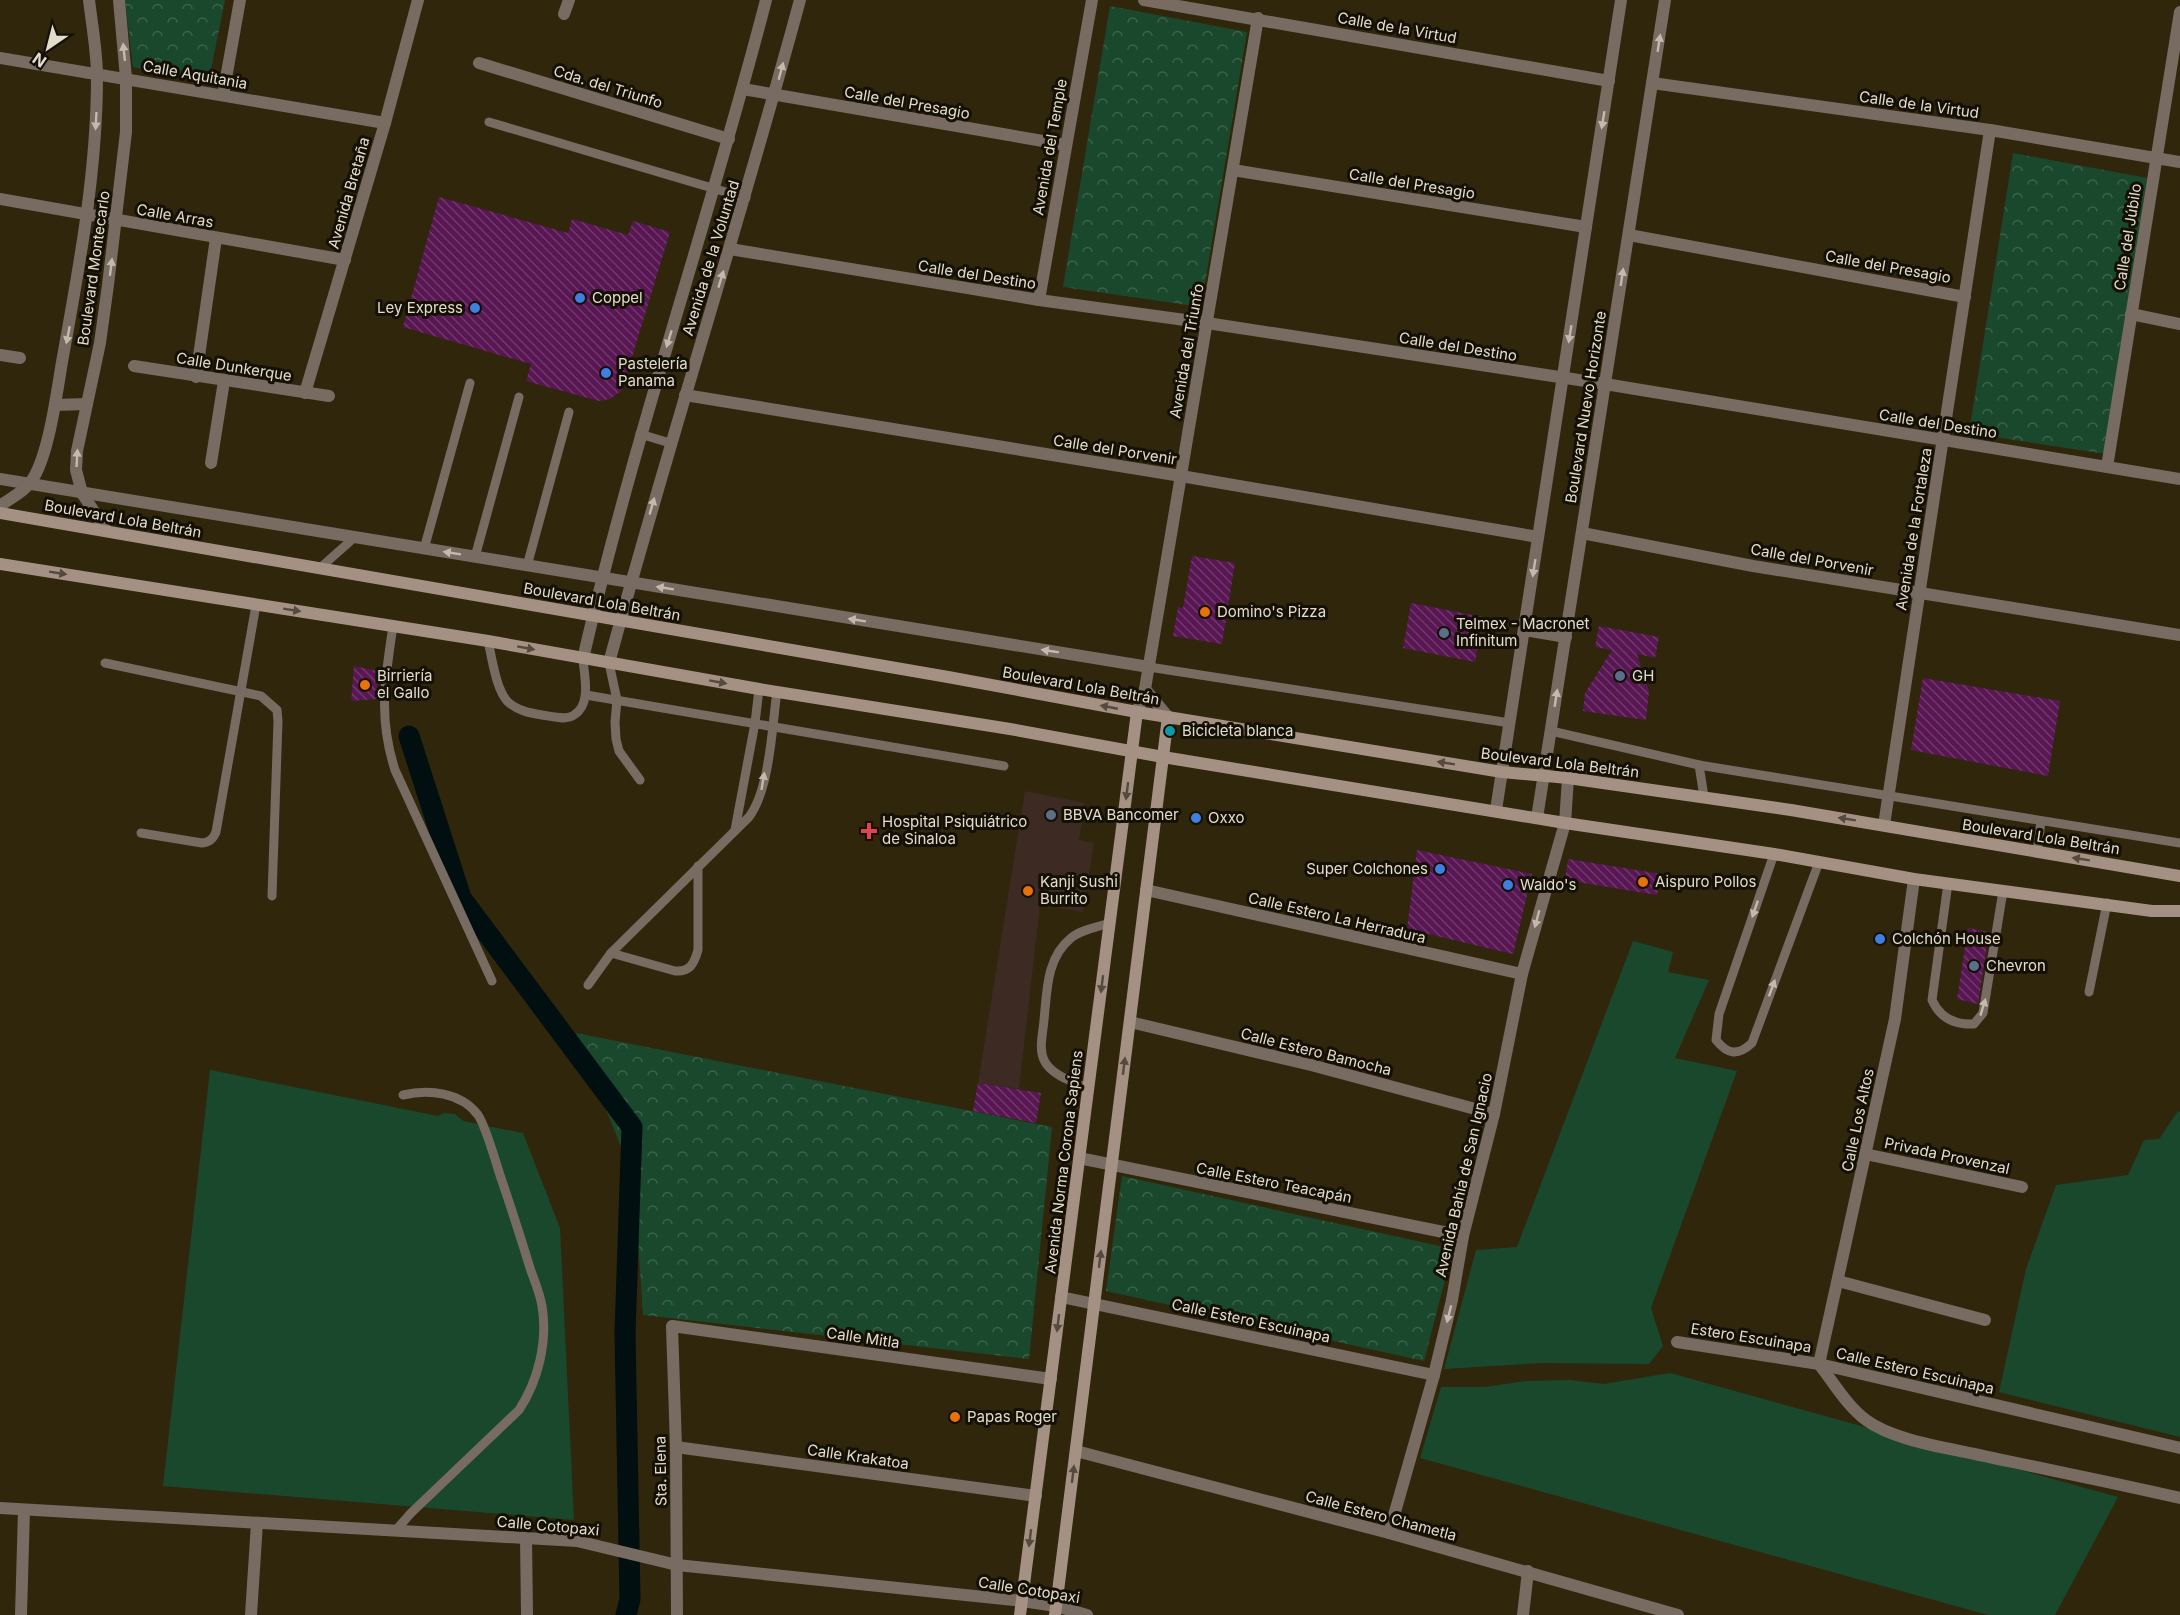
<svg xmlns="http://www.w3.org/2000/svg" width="2180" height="1615" font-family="Inter,sans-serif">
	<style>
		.commercial { fill: #3c2a23 }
		.green { fill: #1a482d }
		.park { fill: url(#park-crowns) }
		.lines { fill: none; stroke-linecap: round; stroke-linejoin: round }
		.canal { stroke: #010f11; stroke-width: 21 }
		.building { fill: url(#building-back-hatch) }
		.lane { stroke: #776b62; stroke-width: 9 }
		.street { stroke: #776b62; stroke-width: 12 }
		.secondary { stroke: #a49184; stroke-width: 12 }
		.oneway { fill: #c3baad }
		.oneway2 { fill: #554a3e }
		.shop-dot { fill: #3f7fe0; stroke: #141005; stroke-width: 2 }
		.food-dot { fill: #e8710a; stroke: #141005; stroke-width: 2 }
		.service-dot { fill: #5c6f8a; stroke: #141005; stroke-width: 2 }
		.culture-dot { fill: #0f9aa8; stroke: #141005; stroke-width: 2 }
		.health-dot { fill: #e0444e; stroke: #141005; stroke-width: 2 }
		.labels { text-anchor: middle; stroke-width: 6; stroke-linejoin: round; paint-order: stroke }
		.street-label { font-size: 15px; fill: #e3dccd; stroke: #141005 }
		.poi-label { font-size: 15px; fill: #e3dccd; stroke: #141005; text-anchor: start }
	</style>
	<defs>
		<pattern id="park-crowns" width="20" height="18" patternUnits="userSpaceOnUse" patternTransform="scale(1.5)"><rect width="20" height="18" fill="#1a482d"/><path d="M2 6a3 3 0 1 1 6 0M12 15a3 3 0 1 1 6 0" fill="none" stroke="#3b624a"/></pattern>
		<pattern id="building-back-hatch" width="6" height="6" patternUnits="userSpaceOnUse" patternTransform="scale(1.5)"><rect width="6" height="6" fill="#581653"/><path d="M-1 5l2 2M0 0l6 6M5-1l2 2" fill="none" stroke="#70376b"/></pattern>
	</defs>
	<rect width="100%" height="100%" fill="#30260b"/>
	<path class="commercial" d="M1025,791L1085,803L1079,840L1094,843L1083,912L1040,905L1019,1089L978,1083Z"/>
	<g class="green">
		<path d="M1633,941L1673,952L1668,972L1709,980L1675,1058L1737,1071L1651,1308L1663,1346L1649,1364L1542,1363L1444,1369L1476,1250L1517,1247Z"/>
		<path d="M210,1070L438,1116L444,1113L455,1114L463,1121L523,1133L560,1228L574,1520L163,1486Z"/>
		<path d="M2178,1111L2180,1112V1437L1999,1392L2026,1269L2056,1185L2128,1175L2144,1140L2159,1139Z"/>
		<path d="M1670,1373L2118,1497L2055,1615H1988L1420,1458L1441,1387H1484L1526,1381L1569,1380L1604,1384Z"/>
	</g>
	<g class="park">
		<path d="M125,0H225L208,84L133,67Z"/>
		<path d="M1110,6L1247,32L1201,307L1063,287Z"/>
		<path d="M2013,153L2147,178L2106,454L1969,433Z"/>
		<path d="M576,1033L1052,1127L1029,1359L643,1315L634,1180Z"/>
		<path d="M1122,1176L1453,1249L1424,1361L1106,1291Z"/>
	</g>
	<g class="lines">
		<path class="canal" d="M409,736L461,898L632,1127L625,1333L630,1599L626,1615"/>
	</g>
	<g class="building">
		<path d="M439,197L568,233L572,219L628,235L633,221L670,232L622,390L610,399L599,401L526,381L531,364L403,327Z"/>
		<path d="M1192,556L1235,563L1222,644L1173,636L1178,607L1183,608Z"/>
		<path d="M1411,603L1483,617L1475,662L1403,648Z"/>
		<path d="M1599,626L1659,637L1655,658L1637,654L1649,691L1646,720L1583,711L1585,693L1612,650L1595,647Z"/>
		<path d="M354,666L378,671L377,699L351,701Z"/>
		<path d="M1923,678L2060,701L2048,776L1911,750Z"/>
		<path d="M1417,850L1532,874L1513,954L1407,929Z"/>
		<path d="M1568,859L1661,874L1657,895L1565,880Z"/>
		<path d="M1968,928L1989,932L1978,1004L1957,999Z"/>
		<path d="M978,1083L1041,1093L1036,1123L973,1111Z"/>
	</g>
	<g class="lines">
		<g class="lane">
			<path d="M489,122L746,198"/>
			<path d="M640,434L670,443"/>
			<path d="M424,549L470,383"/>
			<path d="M475,557L519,397"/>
			<path d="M527,566L569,412"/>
			<path d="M320,568L355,537"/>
			<path d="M393,626C385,679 378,718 395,770L492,981"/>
			<path d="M488,641C492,658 496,690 508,702C518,711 530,713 542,715C551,716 566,721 574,715C592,704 584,675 583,659"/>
			<path d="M105,663L261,696L277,710L278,721L272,896"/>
			<path d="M609,663L617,700L615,722L616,739L619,751L640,780"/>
			<path d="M1149,667L1510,723"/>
			<path d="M586,695L1004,766"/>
			<path d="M1551,731L1699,765L1704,797"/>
			<path d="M1699,765L2180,843"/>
			<path d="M735,830L755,723L759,689"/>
			<path d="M141,833L202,843C210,842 213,839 216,832L256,605"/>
			<path d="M2037,853L2041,821"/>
			<path d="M1774,854L1719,1014L1716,1040C1728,1055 1738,1056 1752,1043L1819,862"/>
			<path d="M1948,883L1932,1000C1940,1018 1955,1025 1974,1024L1983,1013L2003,891"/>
			<path d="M611,953L675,971C690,972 694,964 698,950V866"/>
			<path d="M588,985L611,953L749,817C770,789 772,727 777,691"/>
			<path d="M2089,992L2107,903"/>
			<path d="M1088,1088C1074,1082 1053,1076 1045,1062C1038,1050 1043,1033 1044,1020C1047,992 1046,958 1071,938C1081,930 1097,927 1110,923"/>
			<path d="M396,1530L411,1513L519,1410C538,1381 548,1342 542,1306C540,1294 535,1282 531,1271C522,1242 513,1213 503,1184C497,1168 487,1128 478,1115C461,1092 428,1089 403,1095"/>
		</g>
		<g class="street">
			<path d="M1144,0L1609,81"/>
			<path d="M564,14L569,0"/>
			<path d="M0,58L385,123"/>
			<path d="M479,63L729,139"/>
			<path d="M1652,83L1990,130L2180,162"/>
			<path d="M743,89L1066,145"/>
			<path d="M223,95L240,0"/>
			<path d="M1233,170L1586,227"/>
			<path d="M0,199L345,260"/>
			<path d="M1629,235L1965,297"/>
			<path d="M730,249L1039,300L1207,323L1605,384L2180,479"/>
			<path d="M1039,300L1092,0"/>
			<path d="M2131,314L2180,324"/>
			<path d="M0,355L20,358"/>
			<path d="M134,366L329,396"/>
			<path d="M196,377L216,238"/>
			<path d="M305,393L385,123L418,0"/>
			<path d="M685,395L1181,476L1538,537"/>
			<path d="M55,405L87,404"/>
			<path d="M211,463L224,381"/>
			<path d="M2107,467L2180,12"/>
			<path d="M0,479L1149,667"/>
			<path d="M0,506C9,499 22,493 29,484C48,463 57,391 62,362C79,268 97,172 97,77C97,52 92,25 89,0"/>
			<path d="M106,530L82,493L76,470L77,451L100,343L108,285L126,132V78L119,0"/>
			<path d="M1582,533L1753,566L2180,635"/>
			<path d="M1524,630L1566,637"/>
			<path d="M583,659C634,436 709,221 766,0"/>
			<path d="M609,663C669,441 740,222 800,0"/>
			<path d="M1145,689L1168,717"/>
			<path d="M1137,712L1145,689L1258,18"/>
			<path d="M1496,810L1621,0"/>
			<path d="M1537,818L1665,0"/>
			<path d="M1884,825L1990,130"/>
			<path d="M1146,890L1522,974"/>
			<path d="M1130,1022L1311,1065L1494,1114"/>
			<path d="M1865,1154L2022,1187"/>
			<path d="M1079,1158L1463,1236"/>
			<path d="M1838,1281L1985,1320"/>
			<path d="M1061,1297L1434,1375"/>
			<path d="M1677,1342L1819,1364L2180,1448"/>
			<path d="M1819,1364L1895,1019L1914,879"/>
			<path d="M1819,1364C1834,1383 1847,1406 1866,1420C1894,1441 1950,1448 1984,1456C2049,1470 2115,1483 2180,1498"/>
			<path d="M676,1447L1036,1496"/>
			<path d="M1076,1451L1389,1533L1678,1615"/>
			<path d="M0,1508L577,1541L677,1565L1022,1601L1056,1606L1087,1615"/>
			<path d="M1389,1533L1434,1375L1452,1300L1463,1236L1494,1114L1522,974L1565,823L1568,778"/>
			<path d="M526,1538L527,1615"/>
			<path d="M21,1615L24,1510"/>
			<path d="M251,1615L257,1523"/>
			<path d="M677,1615L676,1447L672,1326L1051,1379"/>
			<path d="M1523,1615L1528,1571"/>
		</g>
		<g class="secondary">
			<path d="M0,513L948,677L1137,712L1502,772L1568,778L1791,810L2180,876"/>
			<path d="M0,564L488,641L759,689L1010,729L1163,757L1565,823L1774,854L1914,879L2152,911H2180"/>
			<path d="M1020,1615L1137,712"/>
			<path d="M1055,1615L1168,717"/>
		</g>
	</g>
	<defs><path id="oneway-solid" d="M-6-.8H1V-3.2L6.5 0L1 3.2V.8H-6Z" transform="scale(1.5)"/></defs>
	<g class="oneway">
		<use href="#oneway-solid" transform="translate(1659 43) rotate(-81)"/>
		<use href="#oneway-solid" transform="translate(124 52) rotate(-96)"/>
		<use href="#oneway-solid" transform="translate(781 71) rotate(-75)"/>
		<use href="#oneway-solid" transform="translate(1603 120) rotate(99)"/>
		<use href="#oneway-solid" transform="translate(96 121) rotate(93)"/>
		<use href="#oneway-solid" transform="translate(111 267) rotate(-83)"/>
		<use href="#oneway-solid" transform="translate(1622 277) rotate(-81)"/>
		<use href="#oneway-solid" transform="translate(721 279) rotate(-73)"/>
		<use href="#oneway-solid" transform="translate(1570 334) rotate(99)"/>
		<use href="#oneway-solid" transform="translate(68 335) rotate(101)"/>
		<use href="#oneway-solid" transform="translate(669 339) rotate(107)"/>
		<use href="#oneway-solid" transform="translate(77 458) rotate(-87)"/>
		<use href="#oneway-solid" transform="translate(652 506) rotate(-74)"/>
		<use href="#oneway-solid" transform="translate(452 553) rotate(-171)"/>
		<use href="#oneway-solid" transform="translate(1534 568) rotate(99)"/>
		<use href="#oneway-solid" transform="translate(665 588) rotate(-171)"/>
		<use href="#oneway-solid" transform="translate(857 620) rotate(-171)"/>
		<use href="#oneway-solid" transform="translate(1050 651) rotate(-171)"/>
		<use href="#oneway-solid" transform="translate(1556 698) rotate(-81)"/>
		<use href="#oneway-solid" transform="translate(763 781) rotate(-80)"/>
		<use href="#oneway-solid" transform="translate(1755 909) rotate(109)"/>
		<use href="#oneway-solid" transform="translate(1537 919) rotate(105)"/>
		<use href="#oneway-solid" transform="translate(1772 988) rotate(-70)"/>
		<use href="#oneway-solid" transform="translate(1983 1007) rotate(-73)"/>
		<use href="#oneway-solid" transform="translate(1449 1314) rotate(104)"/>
	</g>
	<g class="oneway2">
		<use href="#oneway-solid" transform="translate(58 573) rotate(9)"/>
		<use href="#oneway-solid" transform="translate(292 610) rotate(9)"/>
		<use href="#oneway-solid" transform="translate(526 648) rotate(10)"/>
		<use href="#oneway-solid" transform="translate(718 682) rotate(10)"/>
		<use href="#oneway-solid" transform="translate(1109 707) rotate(-169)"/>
		<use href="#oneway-solid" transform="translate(1446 763) rotate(-171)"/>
		<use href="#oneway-solid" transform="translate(1127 791) rotate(97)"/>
		<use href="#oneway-solid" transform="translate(1847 819) rotate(-171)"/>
		<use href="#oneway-solid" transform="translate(2081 859) rotate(-171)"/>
		<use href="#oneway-solid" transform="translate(1102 984) rotate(97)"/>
		<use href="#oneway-solid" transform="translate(1124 1066) rotate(-83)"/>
		<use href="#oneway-solid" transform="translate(1100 1259) rotate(-83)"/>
		<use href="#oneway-solid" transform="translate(1058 1323) rotate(97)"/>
		<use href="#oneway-solid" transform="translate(1073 1474) rotate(-83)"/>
		<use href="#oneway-solid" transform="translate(1030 1538) rotate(97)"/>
	</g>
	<g class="shop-dot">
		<circle cx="580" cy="298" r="6"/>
		<circle cx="475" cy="308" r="6"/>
		<circle cx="606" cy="373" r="6"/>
		<circle cx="1196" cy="818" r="6"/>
		<circle cx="1440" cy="869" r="6"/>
		<circle cx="1508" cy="885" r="6"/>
		<circle cx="1880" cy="939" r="6"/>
	</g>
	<g class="food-dot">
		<circle cx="1205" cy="612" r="6"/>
		<circle cx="365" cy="685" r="6"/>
		<circle cx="1643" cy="882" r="6"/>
		<circle cx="1028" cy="891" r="6"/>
		<circle cx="955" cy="1417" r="6"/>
	</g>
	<g class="service-dot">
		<circle cx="1444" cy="633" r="6"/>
		<circle cx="1620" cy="676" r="6"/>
		<circle cx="1051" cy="815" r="6"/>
		<circle cx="1974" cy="966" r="6"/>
	</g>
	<circle class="culture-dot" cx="1170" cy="731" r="6"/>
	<path class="health-dot" d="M866 822h6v6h6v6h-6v6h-6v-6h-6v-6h6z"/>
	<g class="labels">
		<g class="street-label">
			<text transform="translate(1397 28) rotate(10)" y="5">Calle de la Virtud</text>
			<text transform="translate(195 75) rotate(10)" y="5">Calle Aquitania</text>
			<text transform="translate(608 87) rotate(17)" y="5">Cda. del Triunfo</text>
			<text transform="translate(907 103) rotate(10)" y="5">Calle del Presagio</text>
			<text transform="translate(1919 105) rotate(8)" y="5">Calle de la Virtud</text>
			<text transform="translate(1050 147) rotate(-80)" y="5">Avenida del Temple</text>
			<text transform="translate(1412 184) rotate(9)" y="5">Calle del Presagio</text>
			<text transform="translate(349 193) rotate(-74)" y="5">Avenida Bretaña</text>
			<text transform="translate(175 216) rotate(10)" y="5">Calle Arras</text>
			<text transform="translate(2128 237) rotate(-81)" y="5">Calle del Júbilo</text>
			<text transform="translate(711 258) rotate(-73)" y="5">Avenida de la Voluntad</text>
			<text transform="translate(1888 267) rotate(10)" y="5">Calle del Presagio</text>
			<text transform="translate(94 268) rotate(-82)" y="5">Boulevard Montecarlo</text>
			<text transform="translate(977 275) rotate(9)" y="5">Calle del Destino</text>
			<text transform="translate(1458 347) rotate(9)" y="5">Calle del Destino</text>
			<text transform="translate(1187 351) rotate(-80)" y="5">Avenida del Triunfo</text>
			<text transform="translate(234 367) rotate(9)" y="5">Calle Dunkerque</text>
			<text transform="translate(1586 407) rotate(-81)" y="5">Boulevard Nuevo Horizonte</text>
			<text transform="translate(1938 424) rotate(9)" y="5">Calle del Destino</text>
			<text transform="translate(1115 450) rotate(9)" y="5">Calle del Porvenir</text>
			<text transform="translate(123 519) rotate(10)" y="5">Boulevard Lola Beltrán</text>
			<text transform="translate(1914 529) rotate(-81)" y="5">Avenida de la Fortaleza</text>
			<text transform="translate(1812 560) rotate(10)" y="5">Calle del Porvenir</text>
			<text transform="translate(602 602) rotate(10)" y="5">Boulevard Lola Beltrán</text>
			<text transform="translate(1081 686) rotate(10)" y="5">Boulevard Lola Beltrán</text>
			<text transform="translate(1560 763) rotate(7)" y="5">Boulevard Lola Beltrán</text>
			<text transform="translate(2041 837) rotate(9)" y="5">Boulevard Lola Beltrán</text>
			<text transform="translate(1337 918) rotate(13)" y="5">Calle Estero La Herradura</text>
			<text transform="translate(1316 1052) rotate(14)" y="5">Calle Estero Bamocha</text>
			<text transform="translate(1858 1120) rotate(-78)" y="5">Calle Los Altos</text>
			<text transform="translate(1947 1156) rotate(12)" y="5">Privada Provenzal</text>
			<text transform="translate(1064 1162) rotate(-83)" y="5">Avenida Norma Corona Sapiens</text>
			<text transform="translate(1464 1175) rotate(-77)" y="5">Avenida Bahía de San Ignacio</text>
			<text transform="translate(1274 1183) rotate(11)" y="5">Calle Estero Teacapán</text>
			<text transform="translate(1251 1321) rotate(12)" y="5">Calle Estero Escuinapa</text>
			<text transform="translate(863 1338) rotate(8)" y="5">Calle Mitla</text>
			<text transform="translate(1751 1338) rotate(9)" y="5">Estero Escuinapa</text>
			<text transform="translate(1915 1371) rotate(13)" y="5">Calle Estero Escuinapa</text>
			<text transform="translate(858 1457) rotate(8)" y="5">Calle Krakatoa</text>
			<text transform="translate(661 1471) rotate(-91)" y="5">Sta. Elena</text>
			<text transform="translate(1381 1516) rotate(15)" y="5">Calle Estero Chametla</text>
			<text transform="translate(548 1526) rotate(5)" y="5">Calle Cotopaxi</text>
			<text transform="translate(1029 1590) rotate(9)" y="5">Calle Cotopaxi</text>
		</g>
		<g class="poi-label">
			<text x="592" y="303">Coppel</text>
			<text x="463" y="313" text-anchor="end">Ley Express</text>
			<text x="618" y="369">Pastelería<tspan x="618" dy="17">Panama</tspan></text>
			<text x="1217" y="617">Domino's Pizza</text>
			<text x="1456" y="629">Telmex - Macronet<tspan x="1456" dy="17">Infinitum</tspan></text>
			<text x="377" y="681">Birriería<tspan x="377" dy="17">el Gallo</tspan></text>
			<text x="1632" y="681">GH</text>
			<text x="1182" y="736">Bicicleta blanca</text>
			<text x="1063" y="820">BBVA Bancomer</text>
			<text x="1208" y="823">Oxxo</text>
			<text x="882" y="827">Hospital Psiquiátrico<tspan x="882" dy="17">de Sinaloa</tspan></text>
			<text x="1428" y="874" text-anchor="end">Super Colchones</text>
			<text x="1040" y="887">Kanji Sushi<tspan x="1040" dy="17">Burrito</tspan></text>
			<text x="1655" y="887">Aispuro Pollos</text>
			<text x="1520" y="890">Waldo's</text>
			<text x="1892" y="944">Colchón House</text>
			<text x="1986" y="971">Chevron</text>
			<text x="967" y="1422">Papas Roger</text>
		</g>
	</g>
	<g transform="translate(48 48) rotate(215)" stroke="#141005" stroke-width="4.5" paint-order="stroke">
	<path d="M0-4.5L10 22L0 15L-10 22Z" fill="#e3dccd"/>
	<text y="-9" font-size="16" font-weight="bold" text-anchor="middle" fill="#e3dccd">N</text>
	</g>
</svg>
